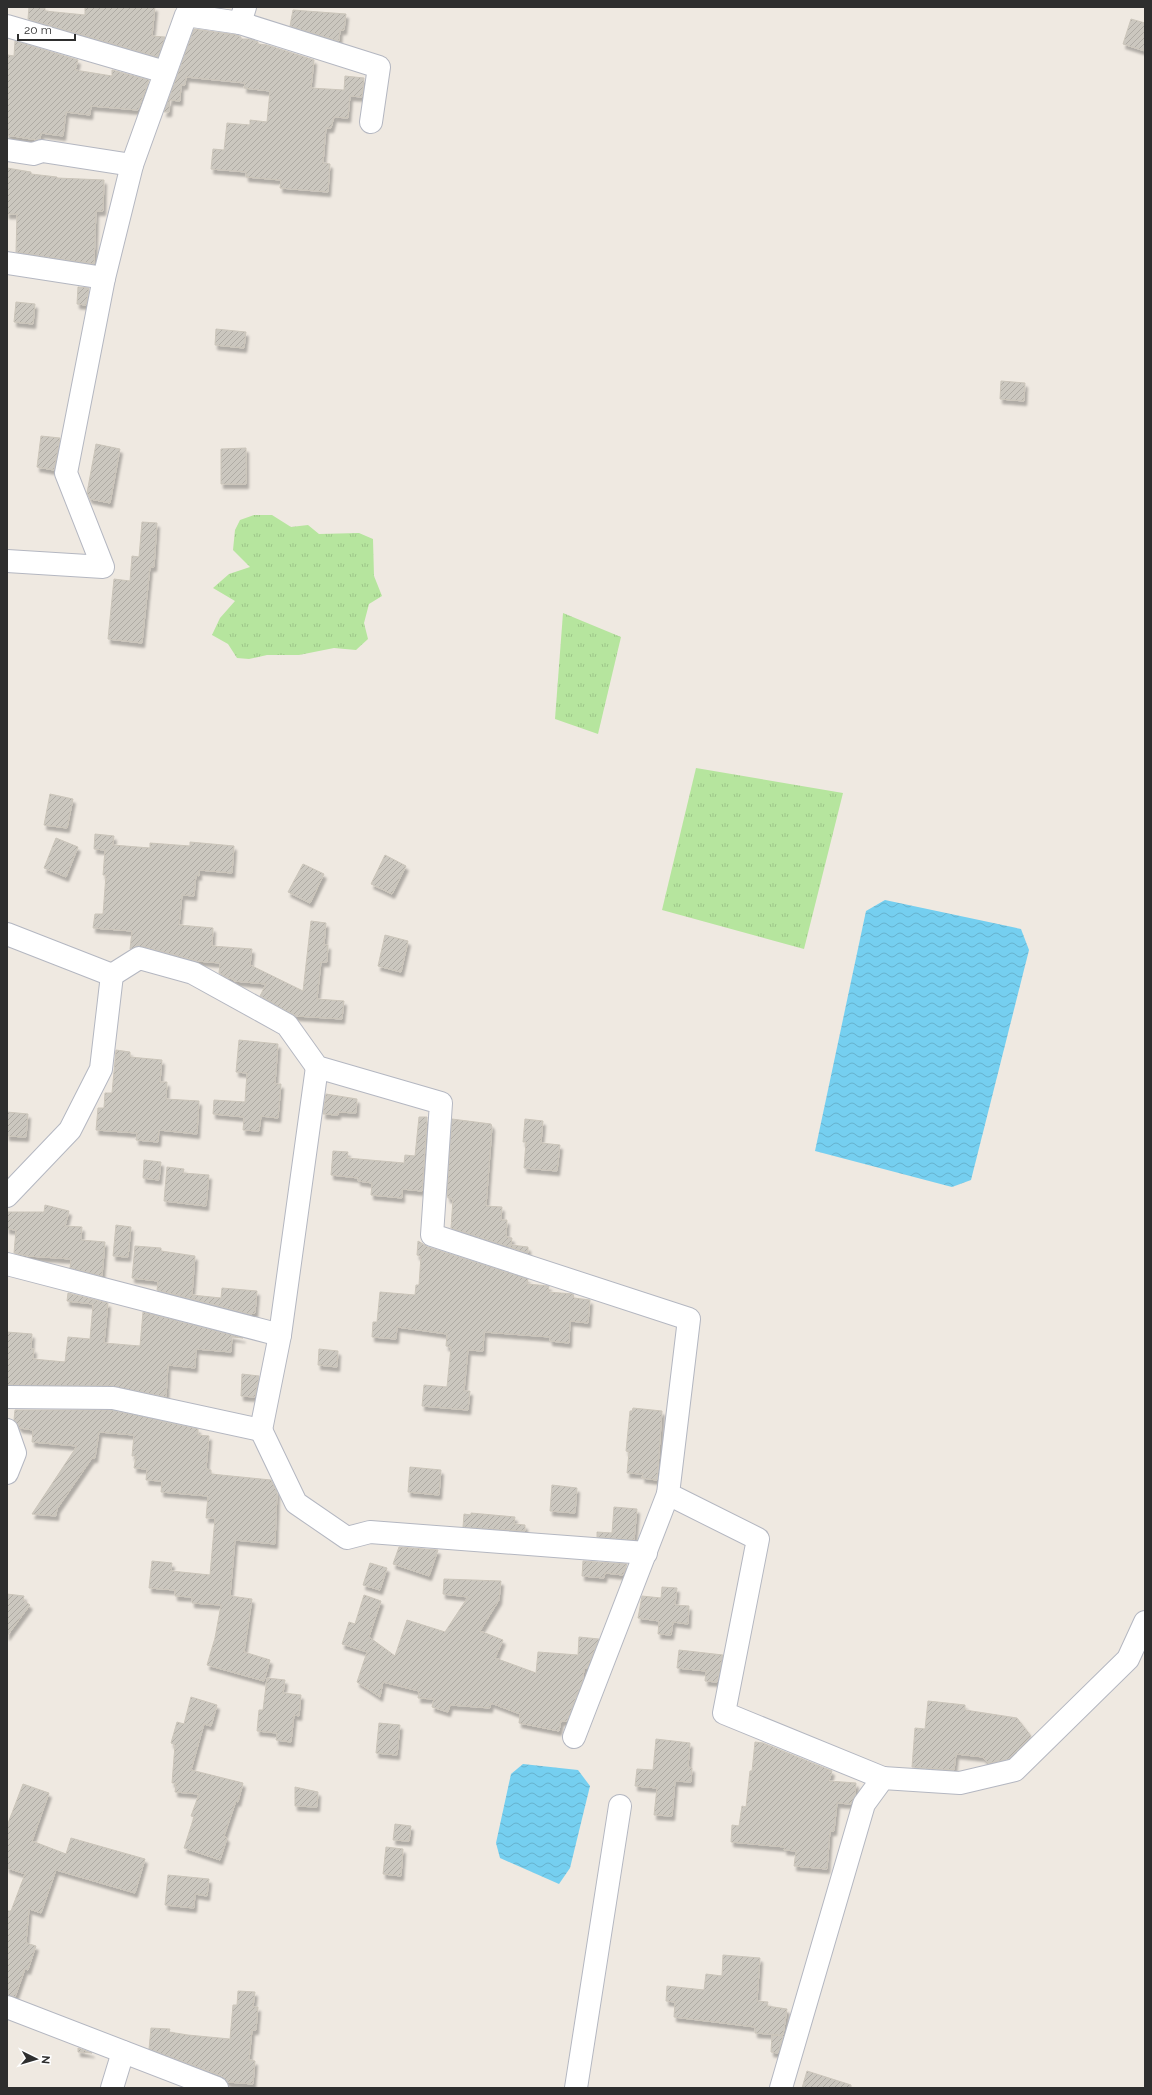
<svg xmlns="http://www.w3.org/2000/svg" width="1152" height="2095" font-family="Raleway,sans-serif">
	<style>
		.grass { fill: url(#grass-tufts) }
		.water { fill: url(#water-waves) }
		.building { fill: url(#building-hatch); stroke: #cbc5ba; filter: url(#shadow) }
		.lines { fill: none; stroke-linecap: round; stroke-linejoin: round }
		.minor-casing { stroke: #b4b7c1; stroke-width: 24 }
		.minor { stroke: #fff; stroke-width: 22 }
	</style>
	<defs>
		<pattern id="grass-tufts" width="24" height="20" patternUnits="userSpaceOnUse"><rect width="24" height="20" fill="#b6e59e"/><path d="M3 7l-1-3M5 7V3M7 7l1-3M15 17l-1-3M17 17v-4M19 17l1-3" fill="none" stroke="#9dc588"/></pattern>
		<pattern id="water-waves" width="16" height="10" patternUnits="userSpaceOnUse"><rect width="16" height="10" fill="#75cff0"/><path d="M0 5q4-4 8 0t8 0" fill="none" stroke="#66b2ce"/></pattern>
		<pattern id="building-hatch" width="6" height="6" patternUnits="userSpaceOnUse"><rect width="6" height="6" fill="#cbc7bf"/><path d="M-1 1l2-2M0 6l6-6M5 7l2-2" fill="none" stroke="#afaba4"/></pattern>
		<filter id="shadow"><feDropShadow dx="2.5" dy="4.5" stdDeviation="1" flood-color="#0004"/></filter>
	</defs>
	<rect width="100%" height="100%" fill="#efe9e1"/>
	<g class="grass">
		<path d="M254,515H272L291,527L308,525L319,534L359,533L373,539L374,576L382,596L369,604L364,623L368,639L356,650L334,648L299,655H267L249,659L237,658L228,644L212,635L220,618L235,601L213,588L229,574L250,567L233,550L235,530L240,520Z"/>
		<path d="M563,613L621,637L598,734L555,719Z"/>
		<path d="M696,768L843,793L804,949L662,910Z"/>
	</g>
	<g class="water">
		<path d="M885,900L1021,929L1029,950L971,1180L952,1187L815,1151L866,911Z"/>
		<path d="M523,1764L578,1770L590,1786L570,1868L559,1884L500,1858L496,1843L511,1774Z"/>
	</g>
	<g class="building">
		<path d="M29,7H45V11L85,15V7H155L152,36L165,37L158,57L28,19Z"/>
		<path d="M293,10L346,14L344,30H340L339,41L290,26Z"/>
		<path d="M1131,19L1145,23V51L1123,44Z"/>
		<path d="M194,29L237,35L241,37V39H250L258,42V44L267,45L314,60L311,88L344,90L345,76L364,78L362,97L350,96L348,118L334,117L331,128H326L323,163L330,164L328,192L280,188L281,180L246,177V172L211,169L213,149L224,150L227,123L250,125V120L267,122L270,91L244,88L245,83L186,77L185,85H181L180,101L170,100L169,112H164Z"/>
		<path d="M15,41L78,60L75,70L112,76V70L149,80L138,110L91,106L90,115L66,112L63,136L41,133L40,139L37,140L7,135V70L8,55L14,56Z"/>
		<path d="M7,168L31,172V174L57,177V178L104,180L103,211H96L94,264L16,252L17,214H7Z"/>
		<path d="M78,287L89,288L86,305L77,304Z"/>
		<path d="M16,302L35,304L33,324L14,322Z"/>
		<path d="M216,329L246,332L244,348L215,345Z"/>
		<path d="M1001,381L1025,383L1024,401L1000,399Z"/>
		<path d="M41,436L60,438L54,470L37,467Z"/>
		<path d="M96,444L120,449L110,503L90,499L87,493Z"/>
		<path d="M246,448V484H221V449Z"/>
		<path d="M142,522L157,523L154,567H150L142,643L108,639L114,579L130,581L132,556L139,557Z"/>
		<path d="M50,794L73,799L67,828L44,825Z"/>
		<path d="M95,834L114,836L113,845L150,848V843L190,846V842L234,846L232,873L199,870V876L196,875L194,896L182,895L179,925L213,928L212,946L252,949L250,965L303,991L311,921L326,923L324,945H328L327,962H321L317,999L344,1001L342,1019L296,1016L260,996L266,984L234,981V979L228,978L219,973L220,963L197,961L142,946L130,949L132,931L93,928L95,914H103L106,875H103L105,850L94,849Z"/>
		<path d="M56,838L78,847L66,877L44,868Z"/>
		<path d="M385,855L406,866L392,894L371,884Z"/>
		<path d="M303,864L324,874L310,903L288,892Z"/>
		<path d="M385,935L408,941L401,972L378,966Z"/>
		<path d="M239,1040L278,1044L275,1084H281L278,1118L261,1116L259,1131L243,1130L244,1117L213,1114L214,1100L245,1102L247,1073L236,1072Z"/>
		<path d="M116,1050L130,1052V1057L162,1060L160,1082H167L166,1099L199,1101L197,1134L159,1130L158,1142L136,1140L137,1133L96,1130L98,1108H104L105,1093H112Z"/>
		<path d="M326,1094L357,1099L356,1113L338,1112V1115L323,1114Z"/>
		<path d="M7,1112L28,1114L26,1137L7,1136Z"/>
		<path d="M419,1117H427L422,1191L402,1189V1198L371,1195L372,1183L358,1181V1178L331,1175L333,1151L348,1152L347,1158L404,1163L405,1155L415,1156Z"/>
		<path d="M452,1119L491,1124L492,1127L486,1206L502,1207L501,1220H507L506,1237L512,1238L511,1245L528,1247V1253L451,1228L453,1199L448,1198L447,1193Z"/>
		<path d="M525,1119L543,1121L541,1143L560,1145L557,1171L524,1168L526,1142H523Z"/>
		<path d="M144,1160L161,1162L159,1180L143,1178Z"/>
		<path d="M167,1167L184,1169L183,1173L209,1175L206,1206L164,1201Z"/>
		<path d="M45,1205L69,1211L65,1226L82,1227L81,1240L105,1242L102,1276L70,1268L71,1259L28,1256L14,1253L16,1230L7,1229V1212H44Z"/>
		<path d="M116,1225L131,1227L128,1257L113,1256Z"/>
		<path d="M418,1241L428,1247L528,1279L527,1284L549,1286L548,1292L573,1294L574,1298L590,1300L588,1323L570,1321L569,1343L550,1341V1337L484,1332L483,1351L468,1350L464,1391H470L468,1410L422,1406L424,1385L447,1387L451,1347L446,1346L447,1334L397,1327L396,1339L372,1337L373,1322H377L380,1292L415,1295L416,1285H419L421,1256L417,1255Z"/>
		<path d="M135,1246L161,1248V1251L195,1256L192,1295L221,1298L222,1288L257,1291L255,1313L250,1314L157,1290L158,1281L132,1278Z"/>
		<path d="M68,1293L108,1303L104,1343L140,1346L143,1312L243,1338L232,1337L231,1352L196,1349L195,1368L168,1365L166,1397L113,1386L7,1385V1332L32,1334L31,1349H34L33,1359L65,1362L68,1337L90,1339L93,1304L67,1301Z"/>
		<path d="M319,1349L338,1351L337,1367L318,1365Z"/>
		<path d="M242,1374L259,1376L255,1397L241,1396Z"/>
		<path d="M633,1408L662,1411L657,1480L642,1478L643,1474L627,1473L629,1452L626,1451L630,1411H632Z"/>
		<path d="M15,1410H112L198,1429V1435L209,1436L206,1469L211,1470V1474L271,1480L277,1492L275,1544L235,1540L230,1596L252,1599L244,1652L270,1660L264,1681L207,1665L215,1638L221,1605L192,1603V1597L175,1596V1590L149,1588L152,1561L172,1563L171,1571L210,1575L215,1518H206L208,1496L161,1492L162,1481L146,1480L147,1469L134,1468L136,1456H132L134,1435L99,1432L95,1458H92L57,1509L56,1516L32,1514L77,1446L32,1442L33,1430L20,1428L14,1420Z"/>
		<path d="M410,1467L441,1470L439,1495L408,1492Z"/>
		<path d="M552,1485L577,1488L575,1513L550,1511Z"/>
		<path d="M614,1507L637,1509L634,1540L597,1537V1532L612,1533Z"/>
		<path d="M471,1513L515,1517L514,1524L525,1525V1531L463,1527L464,1514L471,1515Z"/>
		<path d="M399,1547L438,1550L429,1576L393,1564Z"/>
		<path d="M583,1561L627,1564L623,1575L605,1573L604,1578L582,1576Z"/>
		<path d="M370,1563L387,1568L380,1590L363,1585Z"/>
		<path d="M444,1579L501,1581L499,1600L480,1631L503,1640L495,1658L536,1673L538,1652L578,1655L579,1637L599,1639L587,1668H584L583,1679L567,1721H561L559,1731L519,1723L520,1714L491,1703L490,1708L450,1705L448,1712L432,1707L434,1699L418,1698L419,1691L383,1682L380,1697L357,1682L367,1652L342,1644L349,1622L355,1624L364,1595L381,1601L369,1637L395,1656L407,1620L445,1632L468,1597L443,1594Z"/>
		<path d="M662,1587L677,1588L675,1605L689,1606L688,1624L673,1622L671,1635L658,1634L659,1621L638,1618L642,1596L661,1598Z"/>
		<path d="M7,1594L24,1596L23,1600L30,1605L7,1636Z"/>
		<path d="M679,1650L723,1655L717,1682L705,1681L706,1671L677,1668Z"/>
		<path d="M267,1678L285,1680L283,1693L301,1695L299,1716L294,1715L291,1742L276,1740L277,1733L257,1731L259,1710H263Z"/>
		<path d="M191,1697L217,1705L211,1726L204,1724L191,1770L243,1783L238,1802L236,1801L224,1836L227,1838L220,1860L184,1848L194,1817L191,1816L199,1794L175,1792L176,1783H172L175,1745L171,1743L177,1722L184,1724Z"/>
		<path d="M928,1701L965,1705V1710L1017,1718L1031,1736L1009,1759L988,1763L983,1757L956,1754L954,1770L912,1767L915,1728L925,1729Z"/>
		<path d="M379,1723L400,1725L397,1755L376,1753Z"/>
		<path d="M656,1739L690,1743L688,1767L692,1768L691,1782L675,1781L672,1816L654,1815L657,1788L635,1786L637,1769L653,1770Z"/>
		<path d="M755,1742L763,1743L832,1771L829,1781L856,1783L855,1795L851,1804L837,1803L834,1831H830L827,1869L794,1866L796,1851L784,1850L785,1847L731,1842L732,1825L739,1826L742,1806L746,1807L750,1771H752Z"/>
		<path d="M23,1784L49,1793L32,1841L66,1854L71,1838L145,1859L135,1893L56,1870L41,1913L29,1909L26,1943L36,1946L28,1970L25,1969L15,1997L7,1995V1911H11L25,1874L7,1868V1826Z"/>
		<path d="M295,1787L318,1792L317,1807L295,1806Z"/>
		<path d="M395,1824L411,1826L409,1841L393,1840Z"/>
		<path d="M386,1847L403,1849L401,1876L383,1874Z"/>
		<path d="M168,1875L209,1879L207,1896L195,1894L194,1908L165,1905Z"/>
		<path d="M723,1955L760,1958L757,2001L768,2002L767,2006L787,2009L783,2035L755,2033V2027L674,2017L675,2002L666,2001L667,1986L704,1990L706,1974L722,1976Z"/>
		<path d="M238,1991L255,1992L253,2007H258L256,2030H252L249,2060L255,2061L253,2084L227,2082L222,2076L149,2049L151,2028L170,2029L169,2032L188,2035L230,2039L233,2005H237Z"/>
		<path d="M772,2035L783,2036L778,2053L771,2052Z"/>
		<path d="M78,2048L92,2053L78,2052Z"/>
		<path d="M807,2071L851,2085V2088H802Z"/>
	</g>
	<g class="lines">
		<defs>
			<g id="minor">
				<path d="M240,23L379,67L371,122"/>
				<path d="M7,26L165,72"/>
				<path d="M7,150L33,154L42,151L132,165"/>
				<path d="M7,263L104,278"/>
				<path d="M7,561L103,567L66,473L104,278L132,165L186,15L240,23L245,7"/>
				<path d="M7,934L112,975L139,958L193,973L287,1025L317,1067L441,1103L432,1235L689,1319L668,1494L758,1539L724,1713L883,1778"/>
				<path d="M7,1196L70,1130L101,1069L112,975"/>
				<path d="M7,1264L280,1335"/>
				<path d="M7,1397L113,1398L261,1430L280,1335L317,1067"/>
				<path d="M7,1430L15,1453L7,1473"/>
				<path d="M261,1430L296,1503L347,1538L370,1532L646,1553"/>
				<path d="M574,1737L668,1494"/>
				<path d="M7,2007L217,2088"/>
				<path d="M112,2088L123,2052"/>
				<path d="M576,2088L620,1806"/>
				<path d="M781,2088L864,1804L883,1778L960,1783L1015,1770L1128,1659L1145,1622"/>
			</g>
		</defs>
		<use href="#minor" class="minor-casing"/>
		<use href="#minor" class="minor"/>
	</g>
	<rect width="1152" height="2095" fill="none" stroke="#2e2e2e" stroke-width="16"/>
	<g transform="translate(36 2059) rotate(95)" stroke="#ffffff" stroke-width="3" paint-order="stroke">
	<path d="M0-3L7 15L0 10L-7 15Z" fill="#2e2e2e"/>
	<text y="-6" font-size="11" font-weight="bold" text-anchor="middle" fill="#2e2e2e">N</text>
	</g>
	<path d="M18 34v6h57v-6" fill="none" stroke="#2e2e2e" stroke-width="2"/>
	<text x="24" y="34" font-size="12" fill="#2e2e2e" stroke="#ffffff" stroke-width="3" paint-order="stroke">20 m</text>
</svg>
